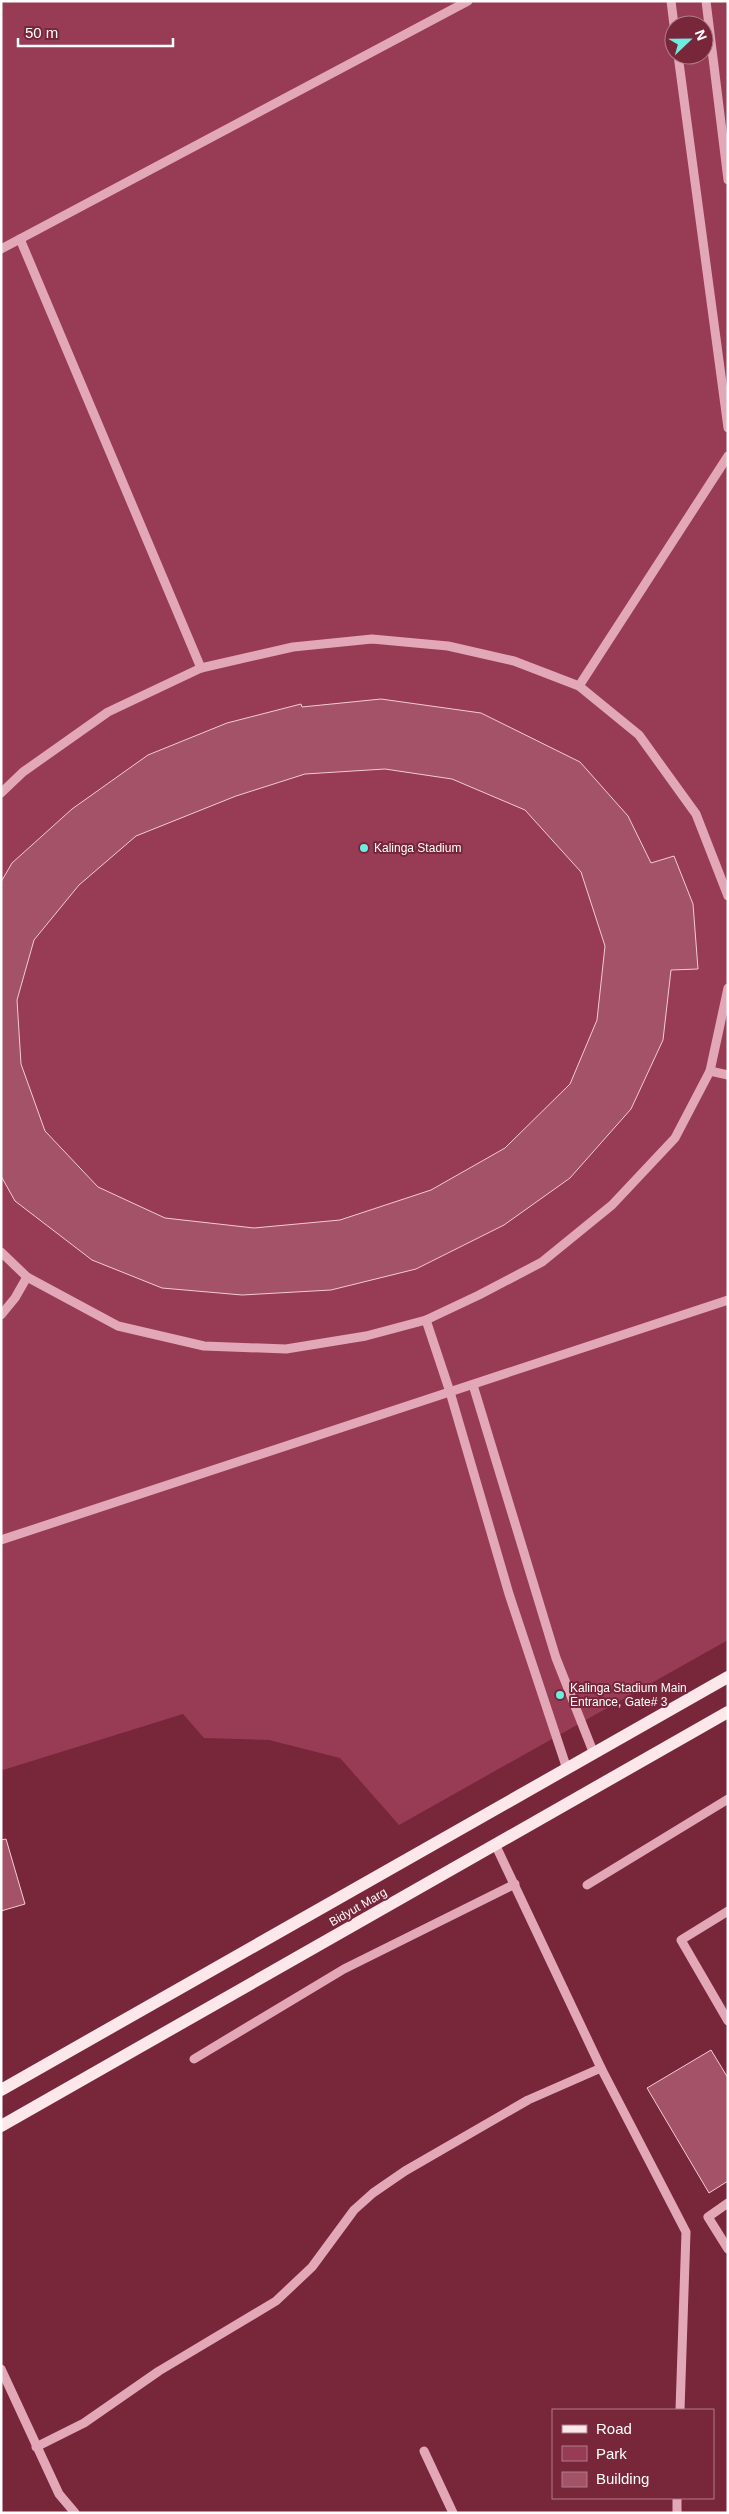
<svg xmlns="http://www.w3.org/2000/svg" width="729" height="2514" font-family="Arial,sans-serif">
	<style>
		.green { fill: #973c54; fill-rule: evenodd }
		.building { fill: #a45267; stroke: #f3cad5; fill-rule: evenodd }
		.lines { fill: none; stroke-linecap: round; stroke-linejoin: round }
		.minor { stroke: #e3a8b7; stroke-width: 9 }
		.major { stroke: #fce7eb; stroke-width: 12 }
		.poi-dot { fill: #6dece0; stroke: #78263a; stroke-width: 2 }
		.labels { text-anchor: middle; stroke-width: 4; stroke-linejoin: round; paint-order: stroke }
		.poi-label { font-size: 12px; fill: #fff; stroke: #78263a; text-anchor: start }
		.street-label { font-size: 12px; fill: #fff; stroke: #78263a }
	</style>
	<rect width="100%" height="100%" fill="#78263a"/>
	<path class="green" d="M1,1H728V1640L399,1825L340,1758L269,1740L204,1738L183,1714L3,1770L1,1766ZM674,25H704V55H674Z"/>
	<g class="building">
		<path d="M381,699L481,713L580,762L628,816L651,863L674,856L693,904L698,969L671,970L663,1040L631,1109L570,1178L504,1225L416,1269L331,1290L242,1295L162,1288L92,1260L15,1201L1,1176V882L12,863L72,809L148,755L227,723L301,704L302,707ZM385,769L452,779L525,810L581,872L605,946L597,1020L570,1084L505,1148L431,1190L340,1220L254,1228L165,1218L98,1187L45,1131L21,1064L17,1000L34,940L79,885L136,836L236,796L305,774Z"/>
		<path d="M6,1839L25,1904L1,1911V1840Z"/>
		<path d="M711,2050L728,2078V2181L709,2193L647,2088Z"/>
	</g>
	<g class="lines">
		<g class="minor">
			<path d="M671,1L674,25"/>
			<path d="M706,1L728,180"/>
			<path d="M678,55L728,428"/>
			<path d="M20,239L201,668"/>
			<path d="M1,249L468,1"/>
			<path d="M579,686L728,456"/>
			<path d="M1,793L23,772L108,712L201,668L293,647L372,639L448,646L514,661L579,686L639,735L696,814L728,896"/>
			<path d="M710,1071L728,1075"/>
			<path d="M1,1252L27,1277L118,1326L204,1346L286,1349L366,1336L426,1320L479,1295L542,1262L612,1205L675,1138L710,1071L728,988"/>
			<path d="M1,1315L15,1298L27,1277"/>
			<path d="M426,1320L450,1392L509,1594L567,1769"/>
			<path d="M473,1385L556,1658L594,1754"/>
			<path d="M1,1540L728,1300"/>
			<path d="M495,1844L601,2068L686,2232L680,2410"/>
			<path d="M587,1885L728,1799"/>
			<path d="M728,1911L681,1940L728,2021"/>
			<path d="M194,2059L344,1969L515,1884"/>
			<path d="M728,2203L708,2217L728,2249"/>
			<path d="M1,2369L59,2494L75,2513"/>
			<path d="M36,2447L84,2423L159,2371L276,2301L312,2267L354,2210L373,2193L405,2171L528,2100L601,2068"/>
			<path d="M424,2451L453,2513"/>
			<path d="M677,2513V2498"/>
		</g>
		<g class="major">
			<path d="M1,2090L728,1677"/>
			<path d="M1,2126L728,1712"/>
		</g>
	</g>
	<g class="poi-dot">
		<circle cx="364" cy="848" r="5"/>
		<circle cx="560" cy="1695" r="5"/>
	</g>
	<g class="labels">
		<g class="poi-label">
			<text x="374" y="852">Kalinga Stadium</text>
			<text x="570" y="1692">Kalinga Stadium Main<tspan x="570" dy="14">Entrance, Gate# 3</tspan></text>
		</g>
		<g class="street-label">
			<text transform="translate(358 1907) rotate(-30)" y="4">Bidyut Marg</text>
		</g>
	</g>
	<rect width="729" height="2514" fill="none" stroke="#ffffff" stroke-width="5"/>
	<rect x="552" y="2409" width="162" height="90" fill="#78263a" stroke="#ae7d89"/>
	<rect x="562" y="2425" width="25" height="8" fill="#fce7eb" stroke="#ae7d89"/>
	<text x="596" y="2434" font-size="15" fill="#ffffff">Road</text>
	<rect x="562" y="2446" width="25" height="15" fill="#973c54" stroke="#ae7d89"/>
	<text x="596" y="2459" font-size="15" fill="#ffffff">Park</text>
	<rect x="562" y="2472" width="25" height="15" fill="#a45267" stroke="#ae7d89"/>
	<text x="596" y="2484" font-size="15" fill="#ffffff">Building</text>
	<g transform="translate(689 40) rotate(68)"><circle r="24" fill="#78263a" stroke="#ae7d89"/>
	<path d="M0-4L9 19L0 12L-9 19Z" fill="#6dece0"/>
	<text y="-8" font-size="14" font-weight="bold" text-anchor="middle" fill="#ffffff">N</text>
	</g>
	<path d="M18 38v8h155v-8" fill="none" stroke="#ffffff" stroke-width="2.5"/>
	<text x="25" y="38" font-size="15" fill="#ffffff" stroke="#78263a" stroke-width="4" paint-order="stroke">50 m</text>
</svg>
